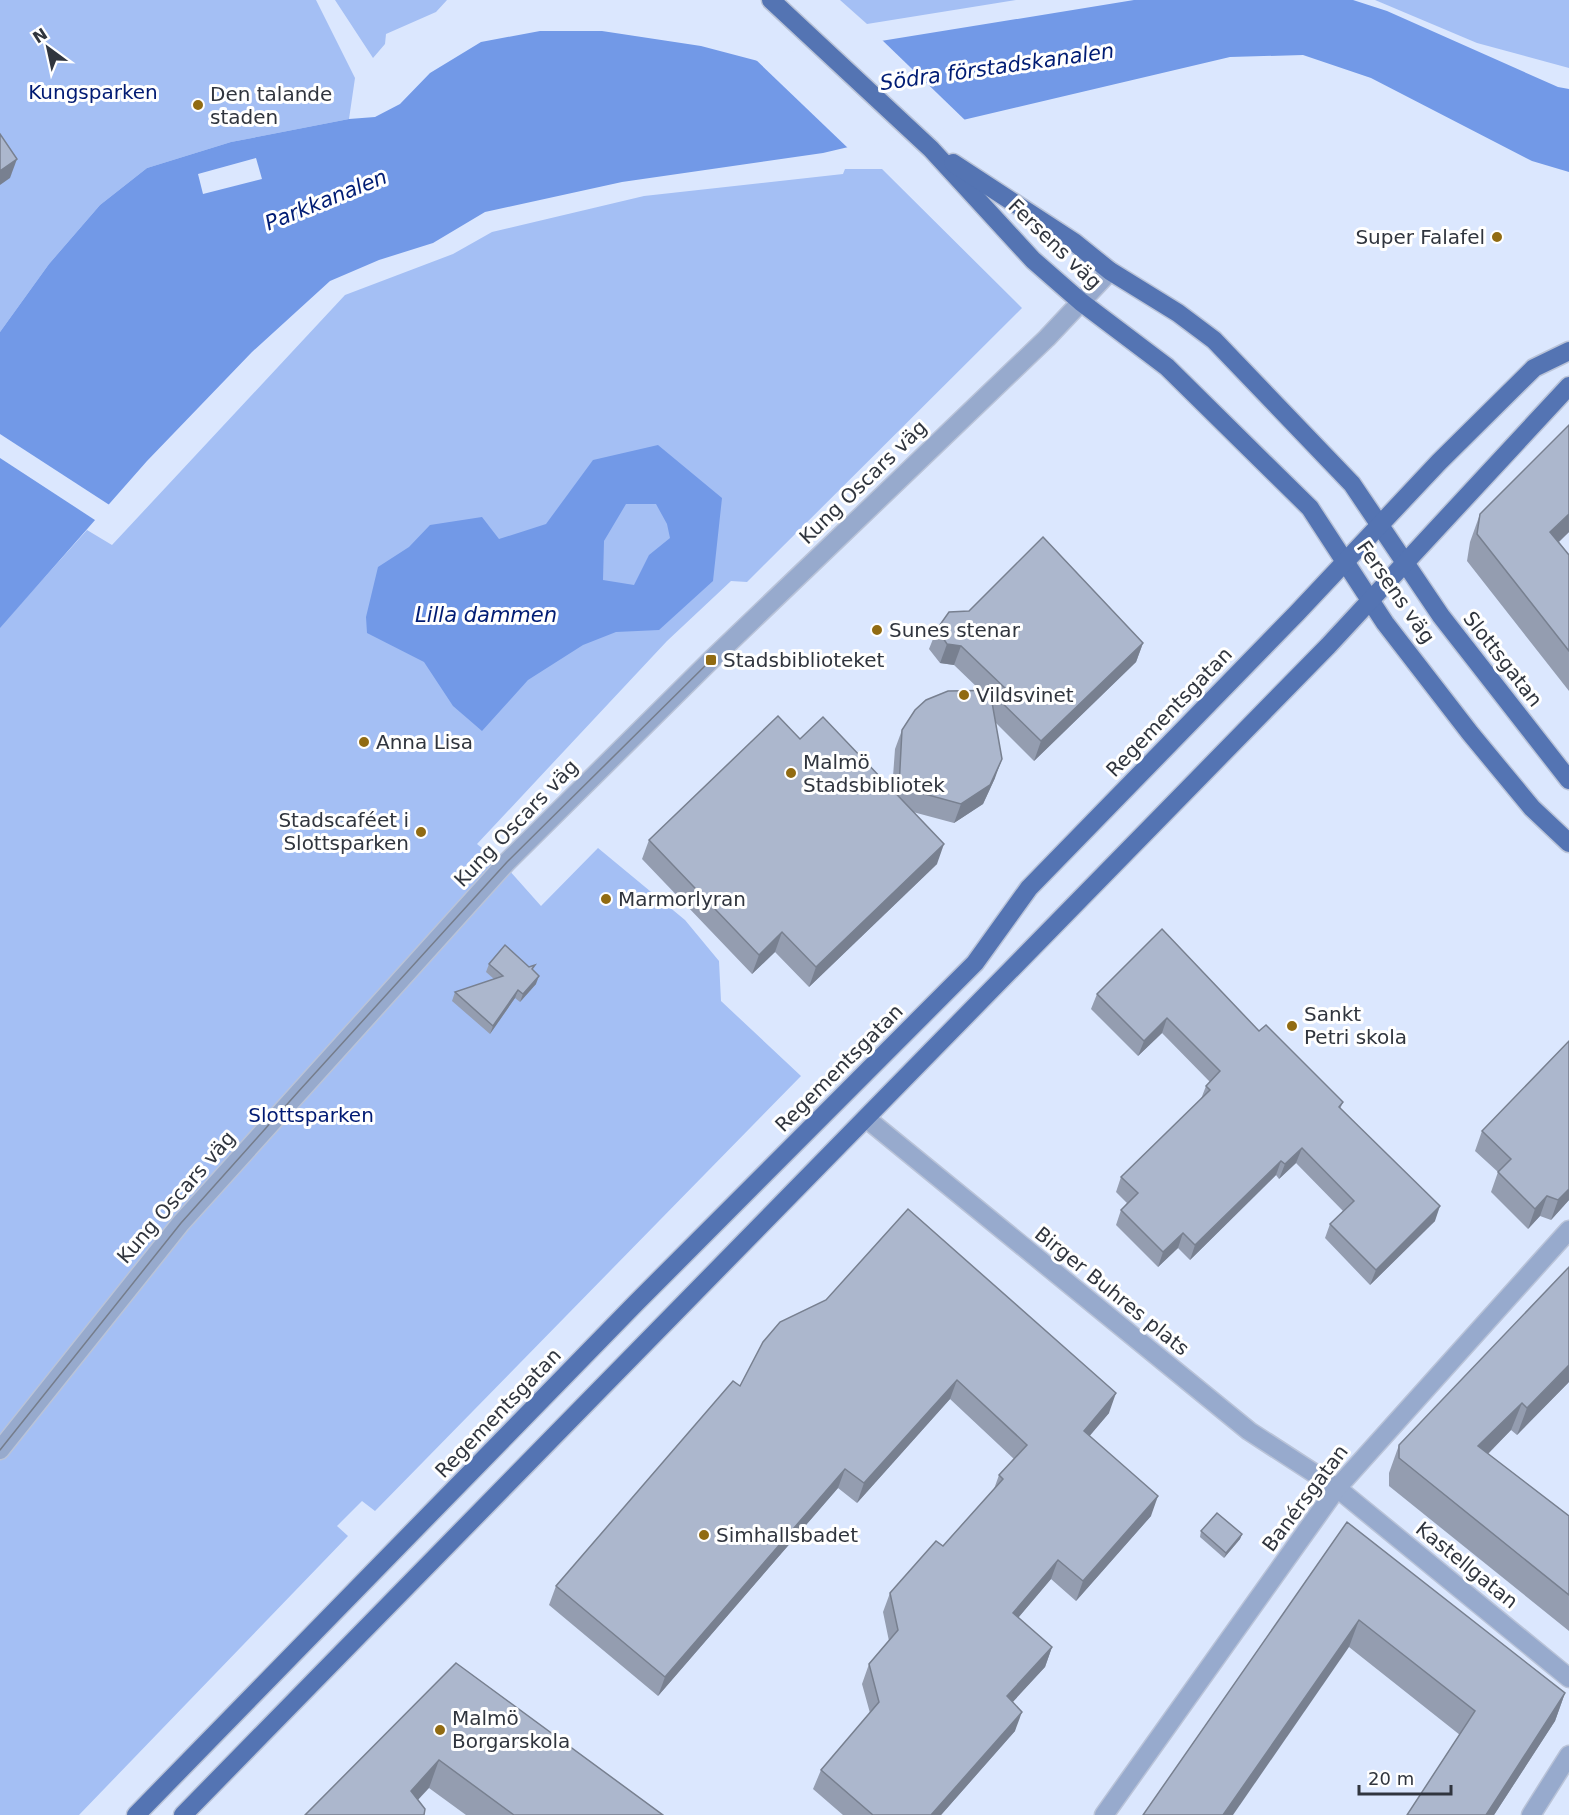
<svg xmlns="http://www.w3.org/2000/svg" width="1569" height="1815" font-family="'DejaVu Sans',sans-serif">
	<style>
		.green { fill: #a4bff4 }
		.water { fill: #7299e7; fill-rule: evenodd }
		.pier { fill: #dbe7fe }
		.lines { fill: none; stroke-linecap: round; stroke-linejoin: round }
		.minor-casing { stroke: #b9c3d8; stroke-width: 21 }
		.major-casing { stroke: #b9c3d8; stroke-width: 21 }
		.minor { stroke: #97aacd; stroke-width: 18 }
		.major { stroke: #5474b3; stroke-width: 18 }
		.tram { stroke: #757d8c; stroke-width: 1.5 }
		.wall { fill: #949db0 }
		.shaded-wall { fill: #788090 }
		.building { fill: #acb7cd; stroke: #788090; stroke-width: 1.5 }
		.poi-dot { fill: #916b12; stroke: #fff; stroke-width: 2 }
		.labels { text-anchor: middle; stroke-width: 6; stroke-linejoin: round; paint-order: stroke }
		.park-label { font-size: 20px; fill: #001a73; stroke: #fff }
		.poi-label { font-size: 20px; fill: #30353e; stroke: #fff; text-anchor: start }
		.street-label { font-size: 20px; fill: #30353e; stroke: #fff }
		.water-label { font-size: 21px; font-style: italic; fill: #001c74; stroke: #fff }
	</style>
	<rect width="100%" height="100%" fill="#dbe7fe"/>
	<g class="green">
		<path d="M0,0H316L355,78L349,119L231,142L147,168L100,205L49,264L0,332Z"/>
		<path d="M335,0H447L436,12L386,34L385,44L373,58Z"/>
		<path d="M840,0H1016L867,24Z"/>
		<path d="M1375,0H1569V68L1477,43Z"/>
		<path d="M845,169H882L1022,308L747,582L731,581L667,641L477,844L507,868L541,906L598,848L685,920L719,961L721,1001L801,1076L375,1511L362,1501L337,1526L348,1536L79,1815H0V627L87,530L112,545L345,295L453,254L492,232L644,196L843,174Z"/>
	</g>
	<g class="water">
		<path d="M1134,0H1353L1387,11L1558,87L1569,89V172L1532,161L1371,78L1303,55L1230,57L823,153L622,182L485,212L433,243L379,260L330,281L252,352L147,461L0,628V332L49,264L100,205L147,168L231,142L349,119L375,117L400,104L430,73L481,42L540,31H602L701,46L758,61Z"/>
		<path d="M658,445L722,498L713,581L659,630L616,632L583,645L528,680L482,731L453,706L424,662L367,633L366,617L378,567L409,547L430,525L482,517L499,539L546,524L593,460ZM626,504H656L667,524L670,538L649,555L634,585L603,580L604,541Z"/>
	</g>
	<g class="pier">
		<path d="M880,38L968,123L850,150L753,57Z"/>
		<path d="M256,158L262,179L203,194L198,174Z"/>
		<path d="M0,434L111,506L98,522L0,458Z"/>
	</g>
	<g class="lines">
		<defs>
			<g id="minor">
				<path d="M867,1119L1249,1431L1337,1488L1569,1678"/>
				<path d="M0,1450L181,1223L507,862L711,660L1047,338L1110,271"/>
				<path d="M1104,1815L1337,1488L1569,1230"/>
				<path d="M1531,1815L1569,1755"/>
			</g>
			<g id="major">
				<path d="M771,0L931,149L1033,260L1081,302L1167,367L1310,508L1385,623L1470,733L1532,808L1569,843"/>
				<path d="M953,163L1074,242L1110,271L1178,313L1214,340L1352,484L1441,616L1569,780"/>
				<path d="M136,1815L636,1303L975,963L1029,888L1297,613L1439,462L1534,368L1569,351"/>
				<path d="M183,1815L1328,646L1569,386"/>
			</g>
		</defs>
		<use href="#minor" class="minor-casing"/>
		<use href="#major" class="major-casing"/>
		<use href="#minor" class="minor"/>
		<use href="#major" class="major"/>
		<path class="tram" d="M0,1450L181,1223L298,1092L507,862L711,660"/>
	</g>
	<g class="wall">
		<path d="M1480,514L1569,532L1559,542L1569,555V691L1467,561L1470,542Z"/>
		<path d="M937,629L1143,643L1136,662L1034,761L996,723L995,778L983,804L954,823L913,812L937,864L809,987L775,952L752,974L642,859L649,840L800,739L892,790L895,749L902,730L980,690L954,665L940,663L929,649Z"/>
		<path d="M489,964L533,970L536,984L520,1002L515,998L490,1034L452,1001L455,992L494,979L486,972Z"/>
		<path d="M1097,994L1259,1031L1343,1102L1340,1109L1435,1221L1370,1285L1325,1238L1330,1224L1343,1211L1296,1163L1279,1179L1276,1175L1190,1260L1178,1248L1158,1267L1116,1225L1121,1210L1127,1203L1116,1192L1121,1177L1201,1099L1206,1086L1210,1082L1162,1033L1138,1056L1091,1009Z"/>
		<path d="M1482,1131L1569,1200L1551,1220L1540,1216L1528,1229L1491,1192L1498,1172L1475,1151Z"/>
		<path d="M780,1322L1109,1413L1089,1436L1151,1516L1076,1601L1051,1579L1018,1618L1052,1647L1045,1667L1012,1702L1015,1731L941,1815H843L813,1789L821,1770L870,1713L862,1684L869,1664L889,1641L883,1612L890,1593L943,1546L994,1489L999,1475L1014,1459L950,1399L857,1503L838,1488L658,1696L549,1605L556,1586L740,1386Z"/>
		<path d="M1569,1382L1517,1435L1511,1430L1488,1454L1569,1516V1631L1389,1486V1473L1399,1445Z"/>
		<path d="M1347,1522L1565,1693L1555,1721L1494,1815H1407L1460,1735L1349,1647Z"/>
		<path d="M1201,1531L1242,1534L1240,1539L1224,1558L1200,1537Z"/>
		<path d="M456,1663L663,1815H466L429,1788L305,1815Z"/>
	</g>
	<g class="shaded-wall">
		<path d="M17,159L10,178L0,185V171Z"/>
		<path d="M1569,514V532L1540,559L1550,532Z"/>
		<path d="M1143,643L1136,662L1034,761L1041,741Z"/>
		<path d="M947,644L961,646L954,665L940,663Z"/>
		<path d="M1002,759L995,778L983,804L954,823L961,804Z"/>
		<path d="M944,844L937,864L809,987L816,967Z"/>
		<path d="M782,932L775,952L752,974L759,955Z"/>
		<path d="M539,976L536,984L520,1002L523,994Z"/>
		<path d="M518,990L515,998L490,1034L493,1026Z"/>
		<path d="M1167,1018L1162,1033L1138,1056L1144,1041Z"/>
		<path d="M1302,1148L1296,1163L1279,1179L1285,1164Z"/>
		<path d="M1281,1161L1276,1175L1190,1260L1195,1245Z"/>
		<path d="M1569,1189V1200L1551,1220L1558,1200Z"/>
		<path d="M1547,1196L1540,1216L1528,1229L1535,1209Z"/>
		<path d="M1440,1206L1435,1221L1370,1285L1376,1270Z"/>
		<path d="M1183,1233L1178,1248L1158,1267L1163,1252Z"/>
		<path d="M1569,1365V1382L1517,1435L1527,1408Z"/>
		<path d="M957,1380L950,1399L857,1503L864,1483Z"/>
		<path d="M1116,1393L1109,1413L1077,1451L1084,1431Z"/>
		<path d="M1522,1403L1511,1430L1468,1474L1478,1446Z"/>
		<path d="M845,1469L838,1488L658,1696L665,1677Z"/>
		<path d="M1158,1496L1151,1516L1076,1601L1083,1581Z"/>
		<path d="M1242,1534L1240,1539L1224,1558L1226,1553Z"/>
		<path d="M1058,1560L1051,1579L1006,1632L1013,1613Z"/>
		<path d="M1359,1620L1349,1647L1233,1815H1223Z"/>
		<path d="M1052,1647L1045,1667L1000,1716L1007,1696Z"/>
		<path d="M1565,1693L1555,1721L1494,1815H1486Z"/>
		<path d="M1022,1712L1015,1731L941,1815H931Z"/>
		<path d="M439,1760L429,1788L404,1815L411,1791Z"/>
	</g>
	<g class="building">
		<path d="M0,134L17,159L0,171Z"/>
		<path d="M1569,425V514L1550,532L1569,555V651L1477,534L1480,514Z"/>
		<path d="M1043,537L1143,643L1041,741L990,691L1002,759L990,785L961,804L899,787L902,730L915,710L926,700L948,691L1007,690L961,646L947,644L937,629L949,612L969,611Z"/>
		<path d="M778,716L800,739L823,717L944,844L816,967L782,932L759,955L649,840Z"/>
		<path d="M1162,929L1259,1031L1266,1025L1343,1102L1339,1107L1440,1206L1376,1270L1330,1224L1354,1201L1302,1148L1285,1164L1281,1161L1195,1245L1183,1233L1163,1252L1121,1210L1138,1193L1121,1177L1210,1090L1206,1086L1220,1071L1167,1018L1144,1041L1097,994Z"/>
		<path d="M505,945L529,967L535,965L532,969L539,976L523,994L518,990L493,1026L455,992L503,976L489,964Z"/>
		<path d="M1569,1041V1189L1558,1200L1547,1196L1535,1209L1498,1172L1511,1159L1482,1131Z"/>
		<path d="M908,1209L1116,1393L1084,1431L1158,1496L1083,1581L1058,1560L1013,1613L1052,1647L1007,1696L1022,1712L931,1815H873L821,1770L879,1702L869,1664L898,1630L890,1593L936,1541L943,1546L1003,1479L999,1475L1027,1445L957,1380L864,1483L845,1469L665,1677L556,1586L733,1381L740,1386L763,1342L780,1322L826,1300Z"/>
		<path d="M1569,1267V1365L1527,1408L1522,1403L1478,1446L1569,1516V1595L1399,1458V1445Z"/>
		<path d="M1217,1513L1242,1534L1226,1553L1201,1531Z"/>
		<path d="M1347,1522L1565,1693L1486,1815H1407L1475,1711L1359,1620L1223,1815H1143Z"/>
		<path d="M456,1663L663,1815H514L439,1760L411,1791L425,1809L424,1815H305Z"/>
	</g>
	<g class="poi-dot">
		<circle cx="198" cy="105" r="6"/>
		<circle cx="1497" cy="237" r="6"/>
		<circle cx="877" cy="630" r="6"/>
		<rect x="705" y="654" width="12" height="12" rx="3"/>
		<circle cx="964" cy="695" r="6"/>
		<circle cx="364" cy="742" r="6"/>
		<circle cx="791" cy="773" r="6"/>
		<circle cx="421" cy="832" r="6"/>
		<circle cx="606" cy="899" r="6"/>
		<circle cx="1292" cy="1026" r="6"/>
		<circle cx="704" cy="1535" r="6"/>
		<circle cx="440" cy="1730" r="6"/>
	</g>
	<g class="labels">
		<g class="park-label">
			<text x="93" y="99">Kungsparken</text>
			<text x="311" y="1122">Slottsparken</text>
		</g>
		<g class="poi-label">
			<text x="210" y="101">Den talande<tspan x="210" dy="23">staden</tspan></text>
			<text x="1485" y="244" text-anchor="end">Super Falafel</text>
			<text x="889" y="637">Sunes stenar</text>
			<text x="723" y="667">Stadsbiblioteket</text>
			<text x="976" y="702">Vildsvinet</text>
			<text x="376" y="749">Anna Lisa</text>
			<text x="803" y="769">Malmö<tspan x="803" dy="23">Stadsbibliotek</tspan></text>
			<text x="409" y="827" text-anchor="end">Stadscaféet i<tspan x="409" dy="23">Slottsparken</tspan></text>
			<text x="618" y="906">Marmorlyran</text>
			<text x="1304" y="1021">Sankt<tspan x="1304" dy="23">Petri skola</tspan></text>
			<text x="716" y="1542">Simhallsbadet</text>
			<text x="452" y="1725">Malmö<tspan x="452" dy="23">Borgarskola</tspan></text>
		</g>
		<g class="street-label">
			<text transform="translate(1055 244) rotate(44)" y="7">Fersens väg</text>
			<text transform="translate(863 482) rotate(-44)" y="7">Kung Oscars väg</text>
			<text transform="translate(1396 592) rotate(55)" y="7">Fersens väg</text>
			<text transform="translate(1503 659) rotate(52)" y="7">Slottsgatan</text>
			<text transform="translate(1169 712) rotate(-46)" y="7">Regementsgatan</text>
			<text transform="translate(516 823) rotate(-46)" y="7">Kung Oscars väg</text>
			<text transform="translate(839 1068) rotate(-45)" y="7">Regementsgatan</text>
			<text transform="translate(176 1197) rotate(-49)" y="7">Kung Oscars väg</text>
			<text transform="translate(1112 1291) rotate(39)" y="7">Birger Buhres plats</text>
			<text transform="translate(498 1413) rotate(-46)" y="7">Regementsgatan</text>
			<text transform="translate(1305 1498) rotate(-53)" y="7">Banérsgatan</text>
			<text transform="translate(1467 1565) rotate(39)" y="7">Kastellgatan</text>
		</g>
		<g class="water-label">
			<text transform="translate(997 67) rotate(-8)" y="7">Södra förstadskanalen</text>
			<text transform="translate(326 200) rotate(-22)" y="7">Parkkanalen</text>
			<text x="486" y="622">Lilla dammen</text>
		</g>
	</g>
	<g transform="translate(48 48) rotate(327)" stroke="#ffffff" stroke-width="4.5" paint-order="stroke">
	<path d="M0-4.5L10 22L0 15L-10 22Z" fill="#30353e"/>
	<text y="-9" font-size="16" font-weight="bold" text-anchor="middle" fill="#30353e">N</text>
	</g>
	<path d="M1359 1785v9h92v-9" fill="none" stroke="#30353e" stroke-width="3"/>
	<text x="1368" y="1785" font-size="18" fill="#30353e" stroke="#ffffff" stroke-width="4.5" paint-order="stroke">20 m</text>
</svg>
